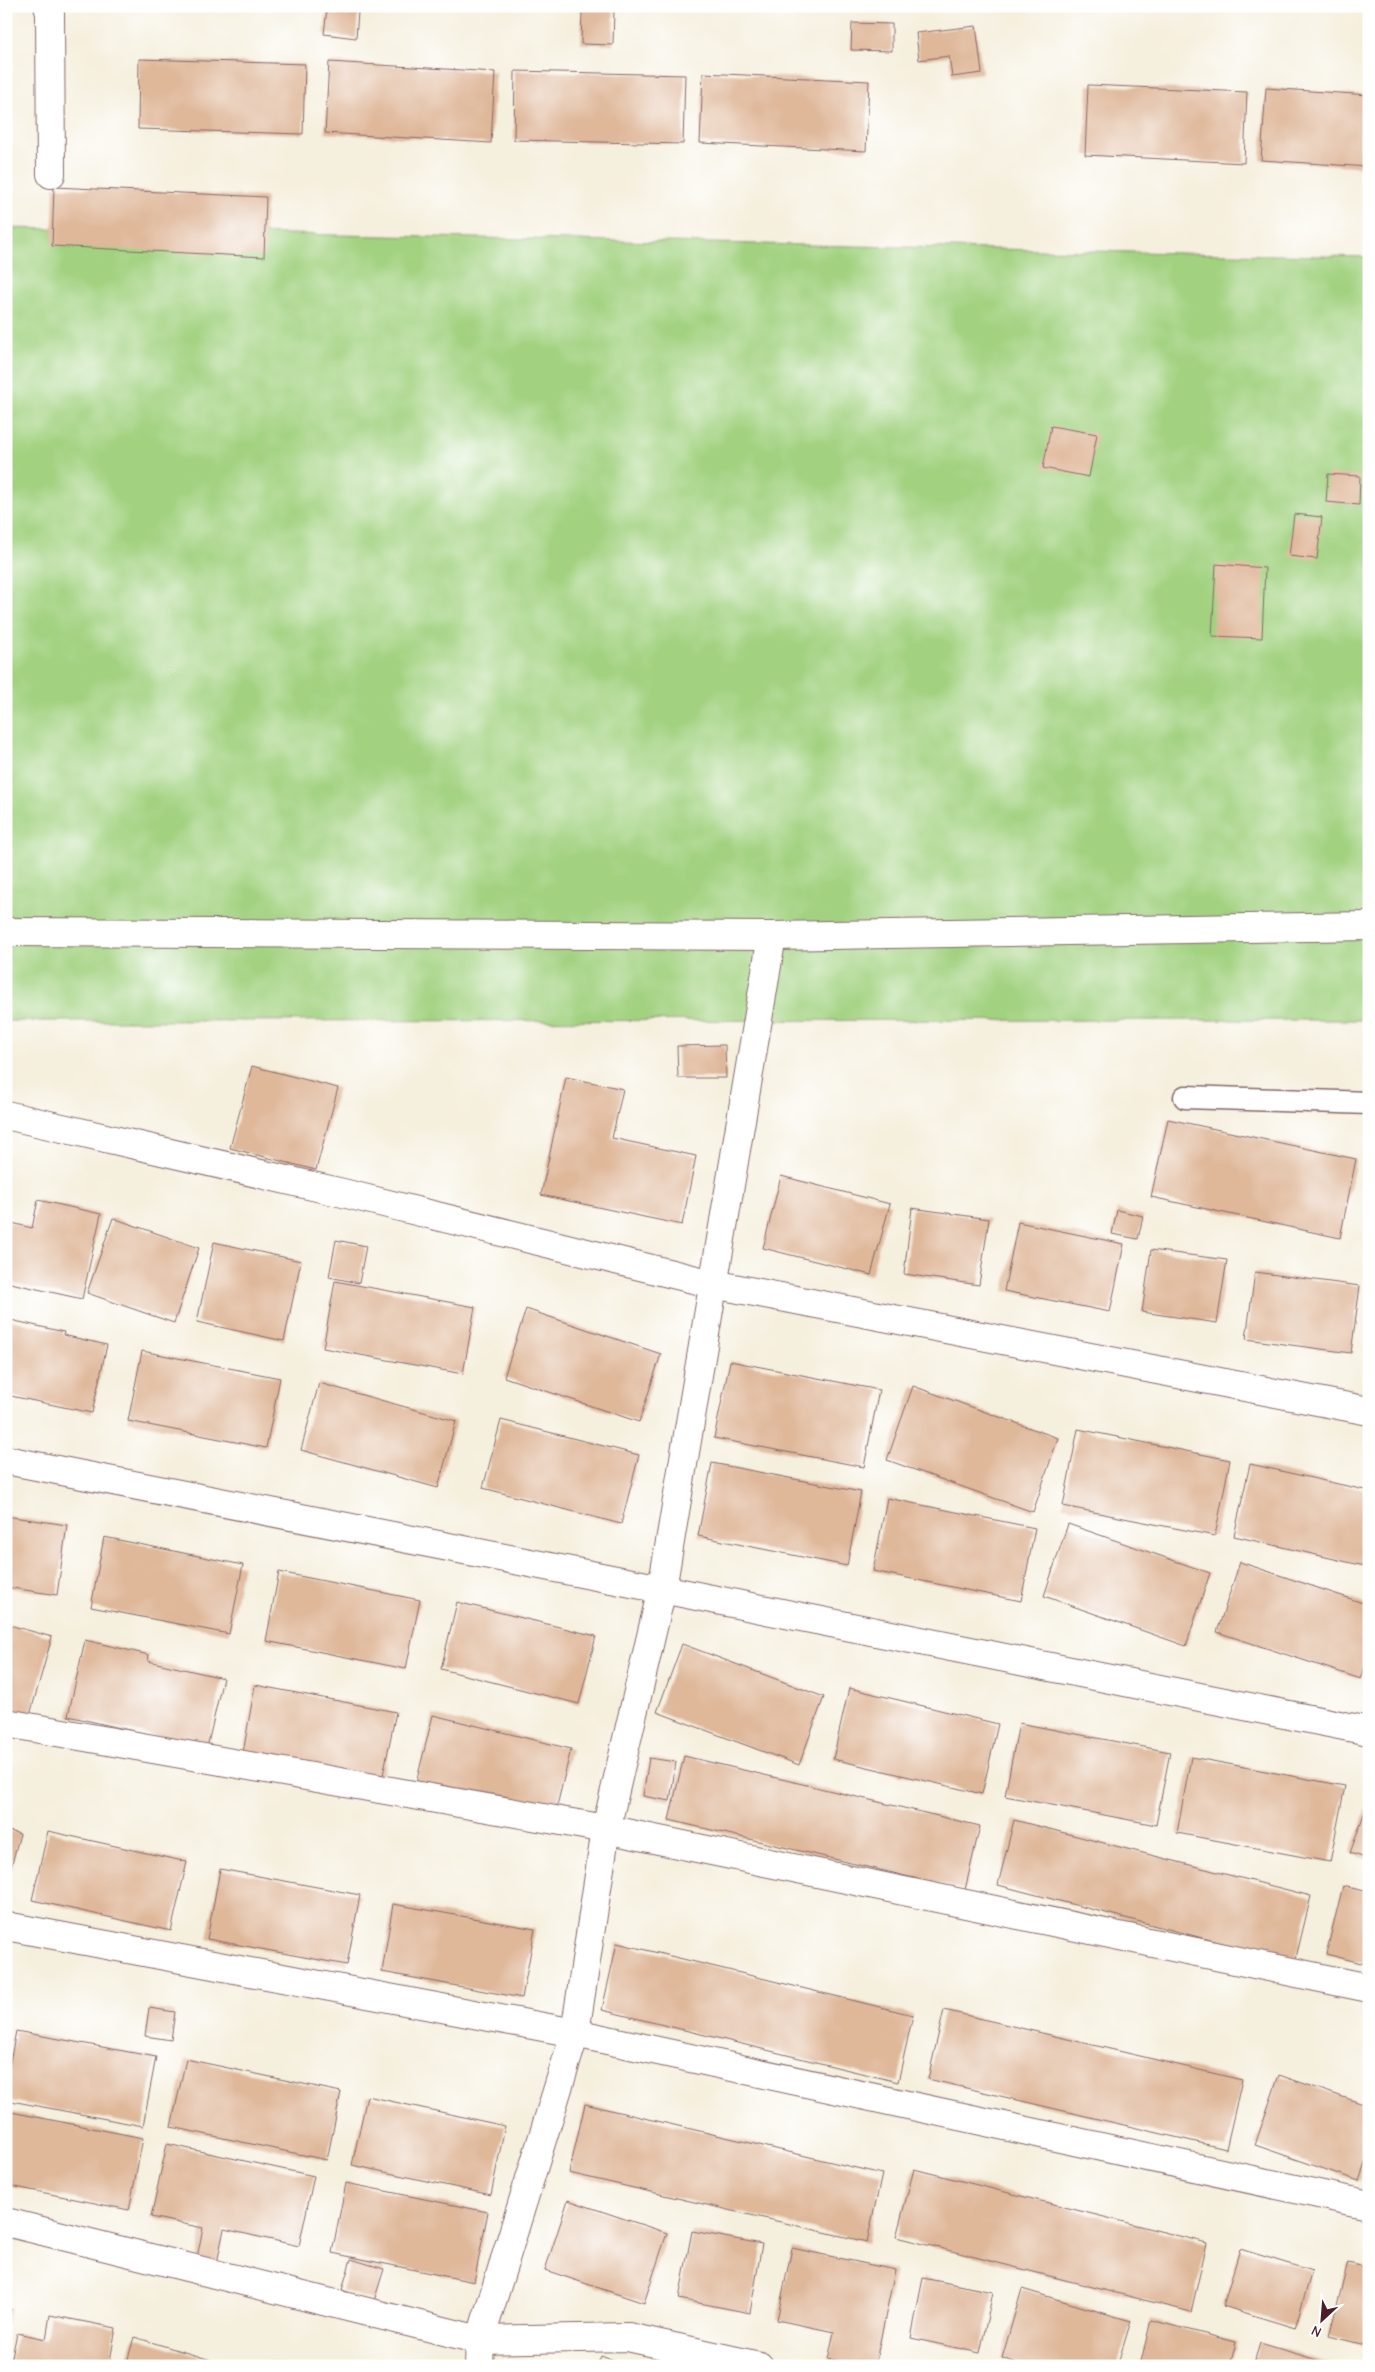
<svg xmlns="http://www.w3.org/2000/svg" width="1375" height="2372" font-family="'Comic Neue',sans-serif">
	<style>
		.green { fill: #a2d280; stroke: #767856 }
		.building { fill: #dfb799 }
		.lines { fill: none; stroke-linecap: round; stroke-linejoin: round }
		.service-casing { stroke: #866869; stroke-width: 25 }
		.minor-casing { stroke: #866869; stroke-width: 30 }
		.service { stroke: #fff; stroke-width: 22 }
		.minor { stroke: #fff; stroke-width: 28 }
	</style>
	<rect width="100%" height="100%" fill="#fff"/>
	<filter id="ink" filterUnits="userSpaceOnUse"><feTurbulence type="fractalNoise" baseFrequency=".02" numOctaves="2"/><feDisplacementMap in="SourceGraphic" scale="10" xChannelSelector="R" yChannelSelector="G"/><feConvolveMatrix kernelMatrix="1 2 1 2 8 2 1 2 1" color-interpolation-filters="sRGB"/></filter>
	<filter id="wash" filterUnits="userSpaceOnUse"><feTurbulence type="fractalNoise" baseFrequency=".0096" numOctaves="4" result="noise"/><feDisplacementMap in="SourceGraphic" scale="20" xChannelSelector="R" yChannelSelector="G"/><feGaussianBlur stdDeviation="1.12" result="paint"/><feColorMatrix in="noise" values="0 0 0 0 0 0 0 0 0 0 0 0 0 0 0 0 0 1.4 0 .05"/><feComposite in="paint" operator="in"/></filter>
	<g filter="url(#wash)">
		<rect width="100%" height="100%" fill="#f5efdd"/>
		<path class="green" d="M6,228L1369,257V1020L6,1021Z"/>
		<g id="blocks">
			<g class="building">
				<path d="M327,8L358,12L356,38L324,34Z"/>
				<path d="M582,8L614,9L613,45L581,44Z"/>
				<path d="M852,23L892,24V51L851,50Z"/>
				<path d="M976,26L982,73L952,77L949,56L919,60L916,33Z"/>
				<path d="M139,59L305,64L303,134L138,129Z"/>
				<path d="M329,62L495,72L491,143L325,133Z"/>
				<path d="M515,71L685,75L683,144L514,140Z"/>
				<path d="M703,73L869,81L866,151L700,143Z"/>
				<path d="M1088,85L1247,92L1244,163L1085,155Z"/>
				<path d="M1266,88L1369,95V167L1261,160Z"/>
				<path d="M54,187L266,197L264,257L52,246Z"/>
				<path d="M1051,426L1097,434L1089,477L1043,468Z"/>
				<path d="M1328,474L1360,476L1359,505L1326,502Z"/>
				<path d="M1294,514L1322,517L1317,559L1289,556Z"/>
				<path d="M1216,564L1265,568L1262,638L1212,636Z"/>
				<path d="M725,1045L726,1078H678L677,1046Z"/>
				<path d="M252,1066L338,1088L316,1170L230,1148Z"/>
				<path d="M566,1077L623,1089L612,1138L696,1156L682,1225L541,1195Z"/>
				<path d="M1168,1119L1356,1159L1340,1238L1151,1197Z"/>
				<path d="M781,1176L890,1204L871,1275L763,1248Z"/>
				<path d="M38,1200L101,1214L82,1299L6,1282L8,1222L32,1228Z"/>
				<path d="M912,1208L989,1219L979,1285L904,1274Z"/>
				<path d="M1117,1210L1143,1216L1138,1239L1112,1234Z"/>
				<path d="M113,1218L199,1248L174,1323L87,1293Z"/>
				<path d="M1018,1222L1124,1244L1110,1312L1004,1291Z"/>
				<path d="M336,1240L366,1246L359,1283L329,1277Z"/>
				<path d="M214,1242L301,1261L284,1341L197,1322Z"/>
				<path d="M1151,1250L1227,1260L1217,1323L1142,1312Z"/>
				<path d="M1255,1272L1360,1286L1351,1353L1246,1339Z"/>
				<path d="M335,1281L475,1307L463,1374L323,1348Z"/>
				<path d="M526,1309L661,1354L639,1422L504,1377Z"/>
				<path d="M6,1319L64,1332L63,1335L107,1345L92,1413L6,1395Z"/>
				<path d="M142,1351L280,1378L266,1448L128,1421Z"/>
				<path d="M730,1361L879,1390L864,1467L714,1438Z"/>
				<path d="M319,1383L456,1421L438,1488L301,1450Z"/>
				<path d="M913,1386L1058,1438L1033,1512L887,1460Z"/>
				<path d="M501,1420L639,1455L621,1524L483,1488Z"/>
				<path d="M1078,1429L1230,1460L1215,1536L1063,1506Z"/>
				<path d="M712,1463L861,1492L847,1566L698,1536Z"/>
				<path d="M1250,1464L1369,1491V1567L1234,1536Z"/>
				<path d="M887,1498L1035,1528L1021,1601L873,1571Z"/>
				<path d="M6,1516L67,1525L57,1595L6,1587Z"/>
				<path d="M1068,1524L1210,1573L1186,1646L1044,1596Z"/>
				<path d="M104,1537L243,1565L229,1634L91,1607Z"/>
				<path d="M1240,1562L1369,1605V1655L1361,1679L1217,1632Z"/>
				<path d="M279,1572L420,1600L406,1669L266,1641Z"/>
				<path d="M457,1602L596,1636L579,1704L441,1669Z"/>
				<path d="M6,1624L52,1637L30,1715L6,1708Z"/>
				<path d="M85,1640L149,1655L148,1661L223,1678L207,1748L68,1716Z"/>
				<path d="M682,1644L824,1697L799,1765L657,1712Z"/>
				<path d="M255,1685L396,1712L382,1780L243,1753Z"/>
				<path d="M849,1688L998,1724L982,1794L833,1759Z"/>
				<path d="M433,1715L571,1749L554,1818L416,1783Z"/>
				<path d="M1019,1723L1170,1752L1156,1825L1005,1796Z"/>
				<path d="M684,1756L980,1826L965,1890L669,1820Z"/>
				<path d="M1191,1757L1345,1786L1330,1862L1177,1833Z"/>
				<path d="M649,1758L676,1762L670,1801L643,1796Z"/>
				<path d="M1369,1800V1859L1350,1853Z"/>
				<path d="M1014,1820L1311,1896L1295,1962L998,1885Z"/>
				<path d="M6,1830L20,1834L7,1882H6Z"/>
				<path d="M48,1831L187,1862L171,1931L32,1900Z"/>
				<path d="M220,1869L360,1895L347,1965L207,1939Z"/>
				<path d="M1343,1886L1369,1892V1965L1326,1954Z"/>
				<path d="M393,1904L535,1929L522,1998L382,1972Z"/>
				<path d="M617,1943L913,2015L898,2082L602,2010Z"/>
				<path d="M149,2008L175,2012L171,2040L145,2036Z"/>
				<path d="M944,2010L1242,2080L1226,2149L928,2079Z"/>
				<path d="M16,2031L156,2057L143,2126L6,2100V2083Z"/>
				<path d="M186,2059L341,2092L327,2160L171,2127Z"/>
				<path d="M1279,2075L1369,2106V2152L1359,2181L1255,2145Z"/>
				<path d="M367,2096L505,2126L491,2195L352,2165Z"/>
				<path d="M585,2104L882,2174L867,2242L569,2173Z"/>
				<path d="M6,2111L143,2138L129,2210L6,2185Z"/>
				<path d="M167,2144L314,2176L299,2246L224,2229L217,2263L197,2258L203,2228L151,2217Z"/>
				<path d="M914,2169L1207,2243L1191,2312L896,2237Z"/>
				<path d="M346,2183L488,2212L474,2282L332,2253Z"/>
				<path d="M568,2200L667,2233L644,2303L545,2270Z"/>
				<path d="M692,2231L762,2244L750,2313L679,2299Z"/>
				<path d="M792,2248L895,2270L875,2366H857L828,2359L834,2332L777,2320Z"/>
				<path d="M1240,2249L1312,2271L1295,2328L1223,2306Z"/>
				<path d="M351,2259L384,2269L374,2301L342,2290Z"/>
				<path d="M1348,2263L1369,2268V2346L1329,2336Z"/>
				<path d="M923,2278L993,2292L980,2353L911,2338Z"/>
				<path d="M1022,2289L1131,2321L1117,2366H1027L1002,2358Z"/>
				<path d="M6,2307L11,2309L7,2323H6Z"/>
				<path d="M50,2315L116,2328L109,2366H10L17,2333L46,2339Z"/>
				<path d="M1151,2320L1236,2342L1230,2366H1140Z"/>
				<path d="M134,2337L221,2363L220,2366H126Z"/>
				<path d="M1260,2343L1334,2365V2366H1253Z"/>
				<path d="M601,2356L627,2366H597Z"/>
				<path d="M268,2361L285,2365V2366H267Z"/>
			</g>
		</g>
	</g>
	<g filter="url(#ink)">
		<use href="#blocks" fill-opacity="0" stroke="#866869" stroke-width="1"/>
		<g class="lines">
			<defs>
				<path id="service" d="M1185,1097L1369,1103"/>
				<g id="minor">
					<path d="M48,6L50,13L51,174"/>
					<path d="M6,932L772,936L1369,926"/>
					<path d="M6,1115L343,1193L713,1284L1369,1411"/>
					<path d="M6,1460L662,1589L1369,1731"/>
					<path d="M6,1723L606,1829L1369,1988"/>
					<path d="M6,1926L575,2033L1369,2205"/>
					<path d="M6,2222L480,2340L628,2337L759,2366"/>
					<path d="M479,2366L480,2340L575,2033L606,1829L662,1589L772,936"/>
				</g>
			</defs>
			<use href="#service" class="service-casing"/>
			<use href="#minor" class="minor-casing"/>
			<use href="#service" class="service"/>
			<use href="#minor" class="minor"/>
		</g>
	</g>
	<rect width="1375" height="2372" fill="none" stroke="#fff" stroke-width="25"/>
	<g transform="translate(1322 2320) rotate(206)" stroke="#ffffff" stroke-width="4" paint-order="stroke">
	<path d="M0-4L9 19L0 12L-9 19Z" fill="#4a1f2b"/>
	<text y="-8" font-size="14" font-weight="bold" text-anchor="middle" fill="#4a1f2b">N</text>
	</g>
</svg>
